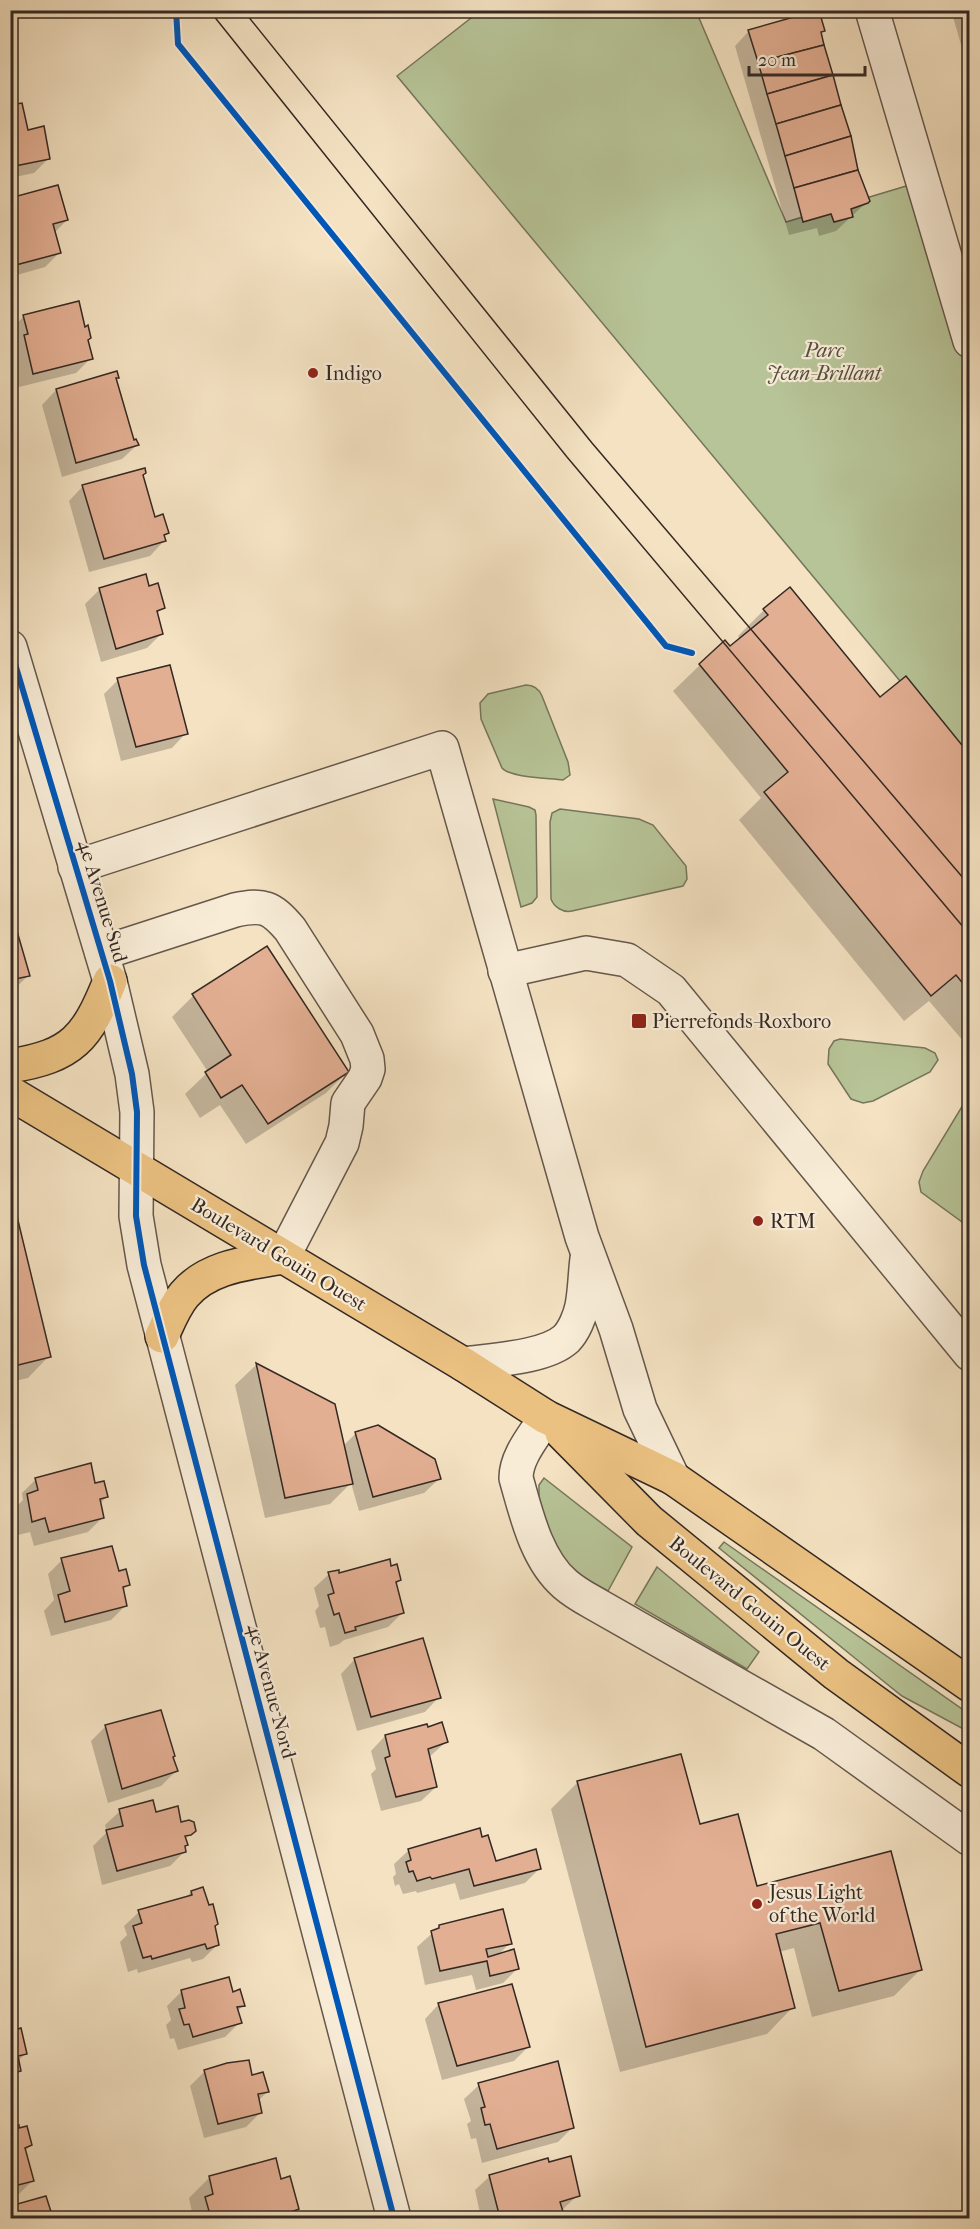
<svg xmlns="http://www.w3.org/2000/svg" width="980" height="2229" font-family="'IM FELL French Canon',serif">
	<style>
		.green { fill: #b7c497; stroke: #76765d; stroke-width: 1.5 }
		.shadow { fill: #0003 }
		.building { fill: #e3af93; stroke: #352923; stroke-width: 1.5 }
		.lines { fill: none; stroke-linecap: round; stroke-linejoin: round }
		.minor-casing { stroke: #65574b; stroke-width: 36 }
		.major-casing { stroke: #352923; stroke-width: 36 }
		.minor { stroke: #f8ecd7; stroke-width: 33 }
		.major { stroke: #eac181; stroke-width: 33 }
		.tram { stroke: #352923; stroke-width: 1.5 }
		.cycleway-casing { stroke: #f8ecd7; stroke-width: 10 }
		.cycleway { stroke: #0057b8; stroke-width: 6 }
		.poi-dot { fill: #8f2418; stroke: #f8ecd7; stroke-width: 2 }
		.labels { text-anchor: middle; stroke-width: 4.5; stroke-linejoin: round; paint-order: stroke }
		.park-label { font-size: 20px; font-style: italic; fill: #565040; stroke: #f8ecd7 }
		.poi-label { font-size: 20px; fill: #352923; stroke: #f8ecd7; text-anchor: start }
		.street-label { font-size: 20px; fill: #352923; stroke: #f8ecd7 }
	</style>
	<rect width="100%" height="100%" fill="#f4e2c2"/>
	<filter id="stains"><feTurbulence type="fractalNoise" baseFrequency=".00333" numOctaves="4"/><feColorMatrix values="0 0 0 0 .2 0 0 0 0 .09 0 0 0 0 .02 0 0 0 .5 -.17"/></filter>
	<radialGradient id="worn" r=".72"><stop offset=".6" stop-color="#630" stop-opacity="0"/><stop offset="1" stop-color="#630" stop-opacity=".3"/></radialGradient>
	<g class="green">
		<path d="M480,11H696L786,222L923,181L969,341V764L397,76Z"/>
		<path d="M526,685C534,685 539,689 542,696L568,762L570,775L563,780C549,778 511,778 502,768L481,719L480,703L488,694Z"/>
		<path d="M493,799L529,807L535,810L536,815L537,897L532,903L521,907Z"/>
		<path d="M560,809L639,819L653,825L686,866L687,879L683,886L572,911C563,913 554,907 551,899L550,822L552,813Z"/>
		<path d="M840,1039L925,1048L935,1053L938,1060L930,1072L873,1101L863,1103L851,1099L828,1064L829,1049L834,1041Z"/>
		<path d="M969,1095L970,1227H969L921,1192L919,1182L923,1171Z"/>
		<path d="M544,1478L632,1547L608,1591L579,1575L560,1556L539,1506V1485Z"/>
		<path d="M724,1542L969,1714V1732L902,1696L877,1676L719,1548Z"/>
		<path d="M657,1567L759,1652L747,1669L635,1604Z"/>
	</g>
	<g class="shadow">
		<path d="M951,10H970V76Z"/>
		<path d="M823,30L819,34L852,152L868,201L836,231L819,236L817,228L789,235L735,46L749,31Z"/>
		<path d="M10,107L27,132L48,159L34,173L10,178Z"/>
		<path d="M10,199L67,220L54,233L59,253L45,267L10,277Z"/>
		<path d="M23,317L87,340L91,358L76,373L19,387L10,353L13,348L10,330Z"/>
		<path d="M116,373L117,377L115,380L133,442L137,445L122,459L62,477L42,405L56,390Z"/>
		<path d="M142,475L154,519L167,533L163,537L164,541L150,556L89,572L69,501L83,486Z"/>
		<path d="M100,589L163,607L156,615L161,634L147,648L101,662L85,604Z"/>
		<path d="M764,610L880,699L970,757V1049L929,1001L904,1021L739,820L761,798L673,691L700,665L730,648L740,640L738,636Z"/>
		<path d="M118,680L186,733L172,748L121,761L104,694Z"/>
		<path d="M10,912L29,975L10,993Z"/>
		<path d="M267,948L347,1072L326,1093L246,1144L220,1105L200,1118L185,1094L208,1072L172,1017L193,996Z"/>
		<path d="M10,1207L49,1356L28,1378L10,1382Z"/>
		<path d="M256,1365L334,1405L343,1446L356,1433L439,1479L424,1493L359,1511L351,1483L330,1504L265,1518L235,1385Z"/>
		<path d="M36,1479L94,1485L107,1497L99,1504L103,1517L88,1532L34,1546L30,1532L18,1535L13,1510L23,1500L22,1493Z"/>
		<path d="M62,1560L118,1573L129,1584L122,1591L125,1606L111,1620L51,1636L44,1611L54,1600L48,1574Z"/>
		<path d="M329,1574L400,1579L395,1584L402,1613L388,1627L344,1640L339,1644L330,1647L325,1627L320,1628L315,1611L319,1606L314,1588Z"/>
		<path d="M355,1659L439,1697L425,1712L357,1731L341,1674Z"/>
		<path d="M106,1726L172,1758L176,1771L161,1786L108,1803L91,1741Z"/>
		<path d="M385,1736L446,1742L428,1758L436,1787L421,1801L381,1811L371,1774L376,1769L371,1751Z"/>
		<path d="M680,1756L699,1825L756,1888L921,1969L894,1996L812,2017L794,1948L779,1952L793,2007L767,2034L620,2072L551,1809L577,1783Z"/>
		<path d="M120,1811L155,1814L194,1830L185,1839V1851L170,1866L102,1885L93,1846L107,1832L105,1825Z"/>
		<path d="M481,1839L495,1863L539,1869L525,1883L460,1900L455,1883L417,1893L416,1891L403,1894L399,1884L395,1886L393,1877L396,1874L394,1864L409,1850Z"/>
		<path d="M191,1892L213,1927L218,1944L203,1959L192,1962L190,1958L138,1973L137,1969L128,1972L120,1942L127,1935L124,1926L139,1912L185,1898Z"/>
		<path d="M439,1927L510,1943L497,1956L517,1969L503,1983L476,1990L472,1975L425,1985L417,1947Z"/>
		<path d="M181,1992L232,1994L243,2005L237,2012L240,2022L225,2037L178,2050L174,2038L170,2039L166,2025L171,2020L167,2006Z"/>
		<path d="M439,2004L528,2047L514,2061L442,2080L425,2019Z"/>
		<path d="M10,2032L26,2053L18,2061L20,2070L10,2079Z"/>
		<path d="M205,2071L251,2076L267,2092L258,2101L261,2112L246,2127L204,2138L190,2086Z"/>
		<path d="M479,2085L573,2127L558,2142L482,2163L476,2138L471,2139L467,2124L471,2121L464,2099Z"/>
		<path d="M10,2129L31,2145L25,2151L32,2181L18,2195L10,2197Z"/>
		<path d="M490,2176L578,2195L561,2211L564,2218H481L475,2190Z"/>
		<path d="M210,2177L280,2181L297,2209L290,2216V2218H185L192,2212L189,2198Z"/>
		<path d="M45,2198L51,2218H10V2207Z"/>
	</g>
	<g class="building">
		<path d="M815,11L816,15L820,14L825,31L821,32L824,45L758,62L748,30Z"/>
		<path d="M824,45L833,75L767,94L758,62Z"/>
		<path d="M833,75L841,105L776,124L767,94Z"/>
		<path d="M22,103L28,130L44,126L50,159L10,167V105Z"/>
		<path d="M841,105L851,136L785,156L776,124Z"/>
		<path d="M851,136L858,170L794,188L785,156Z"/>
		<path d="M858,170L870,201L868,203L851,209L853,217L834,222L831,214L803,222L794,188Z"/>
		<path d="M58,185L68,220L53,224L61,253L12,266L10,260V198Z"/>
		<path d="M79,301L85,327L88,325L91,338L88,340L93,359L33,374L24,335L28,334L23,315Z"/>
		<path d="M117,371L119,378H116L134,440L136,439L139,445L76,463L56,389Z"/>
		<path d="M145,468L146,473L143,475L155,517L163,514L169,533L164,535L166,541L104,559L82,485Z"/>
		<path d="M146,574L149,586L158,583L165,608L157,611L163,634L116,649L99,588Z"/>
		<path d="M790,587L880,697L906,676L970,755V992L956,975L931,996L764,792L788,772L699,664L725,640L730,646L768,615L763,609Z"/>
		<path d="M170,665L188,734L136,747L117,678Z"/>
		<path d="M10,907L30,976L10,980Z"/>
		<path d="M267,946L349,1072L268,1124L242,1085L221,1098L205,1072L231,1055L192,994Z"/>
		<path d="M14,1204L51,1357L10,1367V1205Z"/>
		<path d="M256,1363L335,1404L353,1484L285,1498Z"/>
		<path d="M378,1425L435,1459L441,1479L373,1497L355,1432Z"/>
		<path d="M91,1463L95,1483L104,1481L108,1497L100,1499L104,1518L49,1532L45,1518L32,1522L27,1494L38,1490L35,1478Z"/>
		<path d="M112,1546L119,1571L126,1569L130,1585L123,1587L127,1606L65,1622L58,1595L70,1591L61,1558Z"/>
		<path d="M390,1559L391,1566L397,1564L401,1580L396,1582L404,1613L355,1627L356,1630L345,1633L339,1613L334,1615L328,1595L334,1593L328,1572L339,1570V1573Z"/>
		<path d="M423,1638L441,1698L371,1717L354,1658Z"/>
		<path d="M161,1710L175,1756L173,1757L178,1771L122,1789L105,1725Z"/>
		<path d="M442,1722L448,1742L428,1749L437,1787L396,1797L385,1758L390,1756L385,1735L427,1724L428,1727Z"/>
		<path d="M681,1754L700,1824L738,1814L757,1886L891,1851L922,1970L839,1991L820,1923L776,1934L795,2008L646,2047L577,1781Z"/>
		<path d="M153,1800L156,1812L178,1806L181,1822L189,1820L194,1822L196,1831L191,1835L185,1836L188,1845L185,1846L186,1852L117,1871L106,1830L123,1826L119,1809Z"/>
		<path d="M480,1828L482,1837L488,1835L496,1861L536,1849L541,1869L474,1886L469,1869L432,1879L430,1877L417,1881L413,1871L409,1872L406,1862L411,1860L408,1849Z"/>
		<path d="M203,1887L209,1905L213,1904L218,1924L215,1926L219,1945L207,1949L205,1944L152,1959L151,1956L143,1958L133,1926L142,1923L138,1910L192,1895L191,1891Z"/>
		<path d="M503,1909L512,1944L486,1949L488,1957L514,1949L519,1969L490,1976L487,1961L440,1971L431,1931L439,1928V1925Z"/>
		<path d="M229,1977L233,1992L240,1989L245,2006L237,2007L242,2023L193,2037L189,2024L184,2025L179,2009L185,2008L181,1990Z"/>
		<path d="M512,1984L530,2047L457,2066L438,2003Z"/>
		<path d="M21,2028L27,2054L18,2056L21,2071L10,2074V2029L11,2031Z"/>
		<path d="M249,2060L252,2075L263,2072L269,2092L258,2094L262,2113L218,2124L204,2070L227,2063Z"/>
		<path d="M558,2061L574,2128L497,2149L490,2124L485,2125L481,2108L485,2107L478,2083Z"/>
		<path d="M19,2125V2128L27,2126L32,2145L25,2148L34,2181L10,2187V2128Z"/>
		<path d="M571,2156L580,2196L560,2202L565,2218H500L489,2175L548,2158L549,2162Z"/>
		<path d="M276,2158L281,2179L290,2176L299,2209L291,2212L292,2218H211L205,2197L213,2194L209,2176Z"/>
		<path d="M46,2196L53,2218H10V2206Z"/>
	</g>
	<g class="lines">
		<defs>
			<g id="minor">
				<path d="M872,10L970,341"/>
				<path d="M10,647L110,981L132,1074L137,1112L136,1216L144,1265L394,2218"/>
				<path d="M75,867L442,748L582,1237L616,1329L640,1409L673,1478"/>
				<path d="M102,953L235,910C264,904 271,907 290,929L357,1034L367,1059L368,1069L365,1078L348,1103L346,1126L342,1143L283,1257"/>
				<path d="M505,971L586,953L627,960L671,990L970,1354"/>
				<path d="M463,1364C491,1360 545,1358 566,1339C574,1331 580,1316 582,1306C585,1291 585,1274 587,1259"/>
				<path d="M546,1417C535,1435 516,1456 516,1478C526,1513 536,1559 565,1584C573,1591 583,1597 592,1602L824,1734L970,1839"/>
			</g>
			<g id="major">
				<path d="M10,1066C73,1056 87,1038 110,981"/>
				<path d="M10,1093L463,1364L546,1417L673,1478L970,1685"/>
				<path d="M162,1336C168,1323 174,1307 184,1295C208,1266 249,1263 283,1257"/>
				<path d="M562,1433L649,1521L836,1674L970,1771"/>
			</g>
		</defs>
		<use href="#minor" class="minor-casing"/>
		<use href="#major" class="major-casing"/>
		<use href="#minor" class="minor"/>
		<use href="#major" class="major"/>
		<g class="tram">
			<path d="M209,10L567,457L970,935"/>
			<path d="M243,10L592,443L970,886"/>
		</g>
		<defs>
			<g id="cycleway">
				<path d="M176,10L178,44L666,646L692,653"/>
				<path d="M10,647L110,981L132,1074L137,1112L136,1216L144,1265L394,2218"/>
			</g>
		</defs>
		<use href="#cycleway" class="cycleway-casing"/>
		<use href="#cycleway" class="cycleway"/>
	</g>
	<g class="poi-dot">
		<circle cx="313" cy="373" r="6"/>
		<rect x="631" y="1013" width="16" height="16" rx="3"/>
		<circle cx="758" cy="1221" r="6"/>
		<circle cx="757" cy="1904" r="6"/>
	</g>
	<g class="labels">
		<g class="park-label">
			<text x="824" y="357">Parc<tspan x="824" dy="23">Jean-Brillant</tspan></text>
		</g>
		<g class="poi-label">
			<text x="325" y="380">Indigo</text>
			<text x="652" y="1028">Pierrefonds-Roxboro</text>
			<text x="770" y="1228">RTM</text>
			<text x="769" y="1899">Jesus Light<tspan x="769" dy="23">of the World</tspan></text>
		</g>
		<g class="street-label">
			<text transform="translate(103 901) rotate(73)" y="7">4e Avenue Sud</text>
			<text transform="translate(279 1254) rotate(31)" y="7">Boulevard Gouin Ouest</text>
			<text transform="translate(750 1603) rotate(39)" y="7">Boulevard Gouin Ouest</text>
			<text transform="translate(272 1691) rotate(75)" y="7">4e Avenue Nord</text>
		</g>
	</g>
	<rect width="980" height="2229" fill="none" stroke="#f4e2c2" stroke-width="36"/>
	<rect x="12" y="12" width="956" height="2205" fill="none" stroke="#352923" stroke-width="3"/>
	<rect x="18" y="18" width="944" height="2193" fill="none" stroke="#352923" stroke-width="1.5"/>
	<path d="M749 66v9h116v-9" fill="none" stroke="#352923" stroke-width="3"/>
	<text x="758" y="66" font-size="18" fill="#352923" stroke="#f8ecd7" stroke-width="4.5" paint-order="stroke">20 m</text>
	<rect width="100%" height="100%" filter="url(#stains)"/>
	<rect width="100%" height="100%" fill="url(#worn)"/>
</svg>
